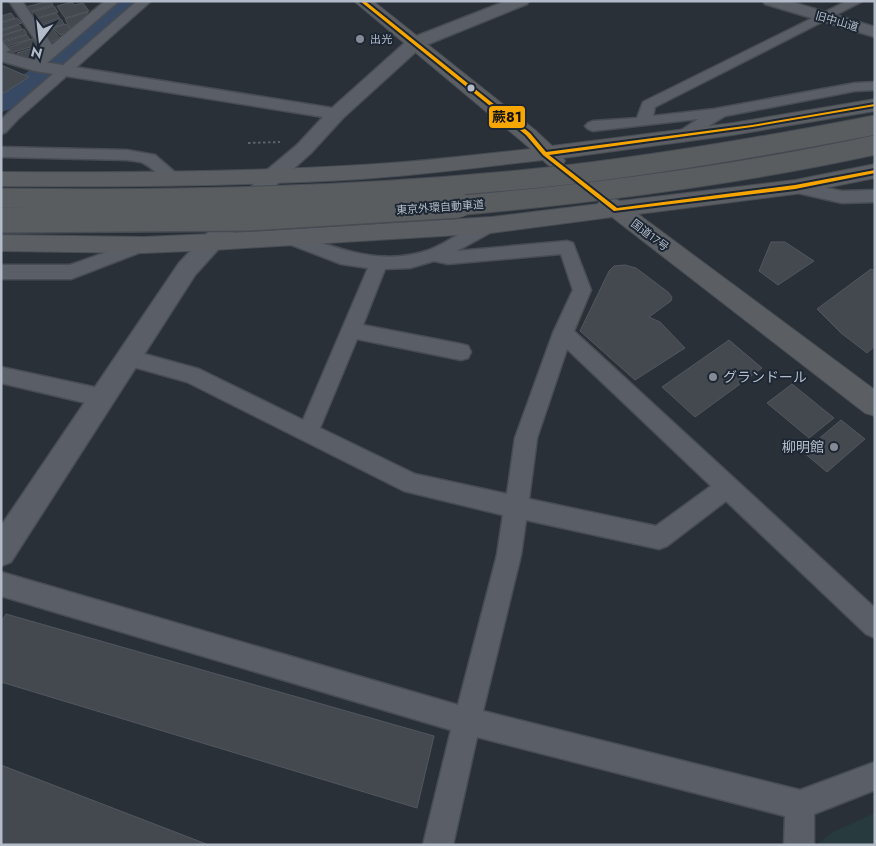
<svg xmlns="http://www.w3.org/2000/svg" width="876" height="846" font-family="Jost,'Noto Sans JP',sans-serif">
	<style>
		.green { fill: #273a3e }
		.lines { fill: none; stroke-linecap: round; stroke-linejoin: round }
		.river { fill: #384963; fill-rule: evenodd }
		.building { fill: #444950; stroke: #52575f }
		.service-casing { stroke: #484c53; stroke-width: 3 }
		.minor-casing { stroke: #484c53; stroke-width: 3 }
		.tertiary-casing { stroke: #484c53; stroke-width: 3 }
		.trunk-casing { stroke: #474c53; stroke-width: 2 }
		.path { stroke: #5d636a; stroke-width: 2; stroke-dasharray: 2.5 2.5; stroke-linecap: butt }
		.service { fill: #5a5e66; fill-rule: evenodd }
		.minor { fill: #5a5e66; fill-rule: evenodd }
		.tertiary { fill: #5a5e66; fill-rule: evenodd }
		.trunk { fill: #5b5f64; fill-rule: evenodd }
		.motorway-bridge-far1-casing { stroke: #474c53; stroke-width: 21; stroke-linecap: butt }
		.motorway-bridge-casing { stroke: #474c53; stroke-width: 28; stroke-linecap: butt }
		.motorway-bridge-far1 { stroke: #5a5d60; stroke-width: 19 }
		.motorway-bridge { stroke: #5a5d60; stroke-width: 25 }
		.bus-1-casing { stroke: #1d2633; stroke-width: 4 }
		.bus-1 { fill: #f7a600; fill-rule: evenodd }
		.poi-dot { fill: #848b96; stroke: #1d2633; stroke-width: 2 }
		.bus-dot { fill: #b4bcc9; stroke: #1d2633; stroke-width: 2 }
		.labels { text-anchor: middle; stroke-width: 4; stroke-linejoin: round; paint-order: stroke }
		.far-street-label { font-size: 11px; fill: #b4bcc9; stroke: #1d2633 }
		.far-poi-label { font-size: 11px; fill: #b4bcc9; stroke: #1d2633; text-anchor: start }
		.poi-label { font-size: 14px; fill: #b4bcc9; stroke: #1d2633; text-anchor: start }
		.line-badge { stroke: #1d2633; stroke-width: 2 }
		.pale-badge-label { font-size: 14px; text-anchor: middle; font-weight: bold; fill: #111 }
	</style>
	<rect width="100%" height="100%" fill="#2a3038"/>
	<path class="green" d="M875,813V845H816L833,832Z"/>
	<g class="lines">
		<path class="river" d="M113,1H143L139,7C107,35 40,103 1,112V89L32,69Z"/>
	</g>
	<g class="building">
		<path d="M48,1H51L53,5L29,12L26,7Z"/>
		<path d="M72,2L74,5L83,3L89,11L65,18L57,6Z"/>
		<path d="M54,6L58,12L36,18L32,12Z"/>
		<path d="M87,12L90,16L83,18L79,25L70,28L65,19Z"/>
		<path d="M11,13L15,18L1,22V16Z"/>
		<path d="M56,13L60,18L40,24L37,19Z"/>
		<path d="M17,18L22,23L1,30V23Z"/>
		<path d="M61,19L64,24L41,31L39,28L43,27L41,25Z"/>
		<path d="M66,24L72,31L60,35L53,28Z"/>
		<path d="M19,25L22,29L1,36V31Z"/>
		<path d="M52,28L60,38L49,43L41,32Z"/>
		<path d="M24,29L27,34L3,41L1,39V36Z"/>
		<path d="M27,35L30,39L7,46L4,42Z"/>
		<path d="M32,39L37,45L11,53L7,48Z"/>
		<path d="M36,47L40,54L24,59L23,56L20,57L17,53Z"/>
		<path d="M1,65L29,77L4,93L1,92Z"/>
		<path d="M771,242H785L814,261L778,285L759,271Z"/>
		<path d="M625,265L636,268L668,292L672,297L671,301L649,317L660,322L685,348L635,380L580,331L609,271L614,266Z"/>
		<path d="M871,269L875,271V346L867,353L841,333L817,309Z"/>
		<path d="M729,340L762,368L695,417L662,387Z"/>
		<path d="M792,384L834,418L809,438L767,403Z"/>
		<path d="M841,420L865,439L827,472L803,452Z"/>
		<path d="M6,614L434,736L417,808L1,682V622Z"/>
		<path d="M1,765L209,845H1Z"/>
	</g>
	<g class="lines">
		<defs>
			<path id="service" d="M1,40L10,50L1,55Z"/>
			<g id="minor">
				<path d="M9,1H22L52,45L105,1H119L40,69L35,70L28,66L43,52Z"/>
				<path d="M137,1H151L18,119L6,132L1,134V120L8,113Z"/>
				<path d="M847,1H863L655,107L653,116L714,109L855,83L875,82V90L855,91L725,116L684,141H674L671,138L674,135L698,119L593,131L588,129L585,126L588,123L593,121L637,118L643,102Z"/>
				<path d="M1,147L127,150L155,155L184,180L182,184C165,188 157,169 143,163C139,161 132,161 127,160L1,157Z"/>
				<path d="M795,182L842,191L875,190V202L842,203L789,191L787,187L789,183Z"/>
				<path d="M491,219L497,221L500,225L497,229L457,251L567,241L573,243L591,290L574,331L875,608V638L866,634L726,501L667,546L659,549L526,520L521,555L483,711L800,790L875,762V790L814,814V845H784L785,816L477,737L453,845H423L451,730L1,596V572L458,705L497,555L503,515L404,491L187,382L123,364L120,358L123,352L130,350L199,369L303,420L368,268L341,264L281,241L278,237L281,233L287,231L293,233C337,248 381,267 429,250C450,242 469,225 491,219ZM561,254L573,290L553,333L515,438L507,494L415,474L320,428L357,339L461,360L468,358L471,352L468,346L461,344L363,325L385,269L410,268L434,261L448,264ZM567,349L711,486L656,526L529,499L537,438Z"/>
				<path d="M143,239L149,241L152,245L149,249L71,279H1V265H70Z"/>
				<path d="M1,367L103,389L110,392L113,398L110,404L103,407L1,383Z"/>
			</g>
			<g id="tertiary">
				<path d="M506,1H529L527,4L421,47L343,118L311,153L281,180L195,275L11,562L1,566V526L179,263L267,170L297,145L323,117L35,71L1,61V51L37,61L332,108L409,39Z"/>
				<path d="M763,1H789L875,27V37L765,4Z"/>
			</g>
			<g id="trunk">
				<path d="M354,1H373L535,130L552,146L733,123L875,99V111L733,135L563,158L565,161L562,166C553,168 549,167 543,160C482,167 422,175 361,179C242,186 121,187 1,186V172C121,173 241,172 361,165C418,162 475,155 531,149Z"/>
				<path d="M875,164V178L795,194L638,214L875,390V416L865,413L612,217L491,233L213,250L143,253L1,251V235L143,237L213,234L491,217L598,204L600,198L608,196L620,201L795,180Z"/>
			</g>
		</defs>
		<use href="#service" class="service-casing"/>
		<use href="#minor" class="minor-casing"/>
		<use href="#tertiary" class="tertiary-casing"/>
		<use href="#trunk" class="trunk-casing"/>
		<path class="path" d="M248,143L280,142"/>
		<use href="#service" class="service"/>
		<use href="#minor" class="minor"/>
		<use href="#tertiary" class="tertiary"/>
		<use href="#trunk" class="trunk"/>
		<defs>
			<g id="motorway-bridge-far1">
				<path d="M1,198C184,201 366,196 548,177C658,165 767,146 875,125"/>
				<path d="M444,207C589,194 733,176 875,145"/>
			</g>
			<path id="motorway-bridge" d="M1,220L248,218L459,205"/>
		</defs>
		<use href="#motorway-bridge-far1" class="motorway-bridge-far1-casing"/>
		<use href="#motorway-bridge" class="motorway-bridge-casing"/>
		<use href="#motorway-bridge-far1" class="motorway-bridge-far1"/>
		<use href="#motorway-bridge" class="motorway-bridge"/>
		<defs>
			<path id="bus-1" d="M360,1H365L530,133L546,152L752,125L875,104V106L752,127L549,155L617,208L795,185L875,170V173L795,189L614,211L543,155L526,135Z"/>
		</defs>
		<use href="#bus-1" class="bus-1-casing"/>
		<use href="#bus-1" class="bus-1"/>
	</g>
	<g class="poi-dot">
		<circle cx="360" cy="39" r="5"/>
		<circle cx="713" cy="377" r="5"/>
		<circle cx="834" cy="447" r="5"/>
	</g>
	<circle class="bus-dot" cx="471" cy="88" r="4.5"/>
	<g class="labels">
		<g class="far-street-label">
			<text transform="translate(837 21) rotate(16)" y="4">旧中山道</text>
			<text transform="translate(440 207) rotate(-4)" y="4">東京外環自動車道</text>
			<text transform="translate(650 235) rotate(37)" y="4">国道17号</text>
		</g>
		<g class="far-poi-label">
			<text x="370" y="43">出光</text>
		</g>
		<g class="poi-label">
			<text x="723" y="382">グランドール</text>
			<text x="824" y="452" text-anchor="end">柳明館</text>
		</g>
	</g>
	<rect class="line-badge" x="488" y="105" width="38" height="24" rx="5" fill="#f7a600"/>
	<g class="pale-badge-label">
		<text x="507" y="122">蕨81</text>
	</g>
	<rect width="876" height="846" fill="none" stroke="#b4bcc9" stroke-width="5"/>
	<g transform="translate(40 40) rotate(195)" stroke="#1d2633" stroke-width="4" paint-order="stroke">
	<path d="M0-4L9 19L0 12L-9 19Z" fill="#b4bcc9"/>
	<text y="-8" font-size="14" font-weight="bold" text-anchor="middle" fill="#b4bcc9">N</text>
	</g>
</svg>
